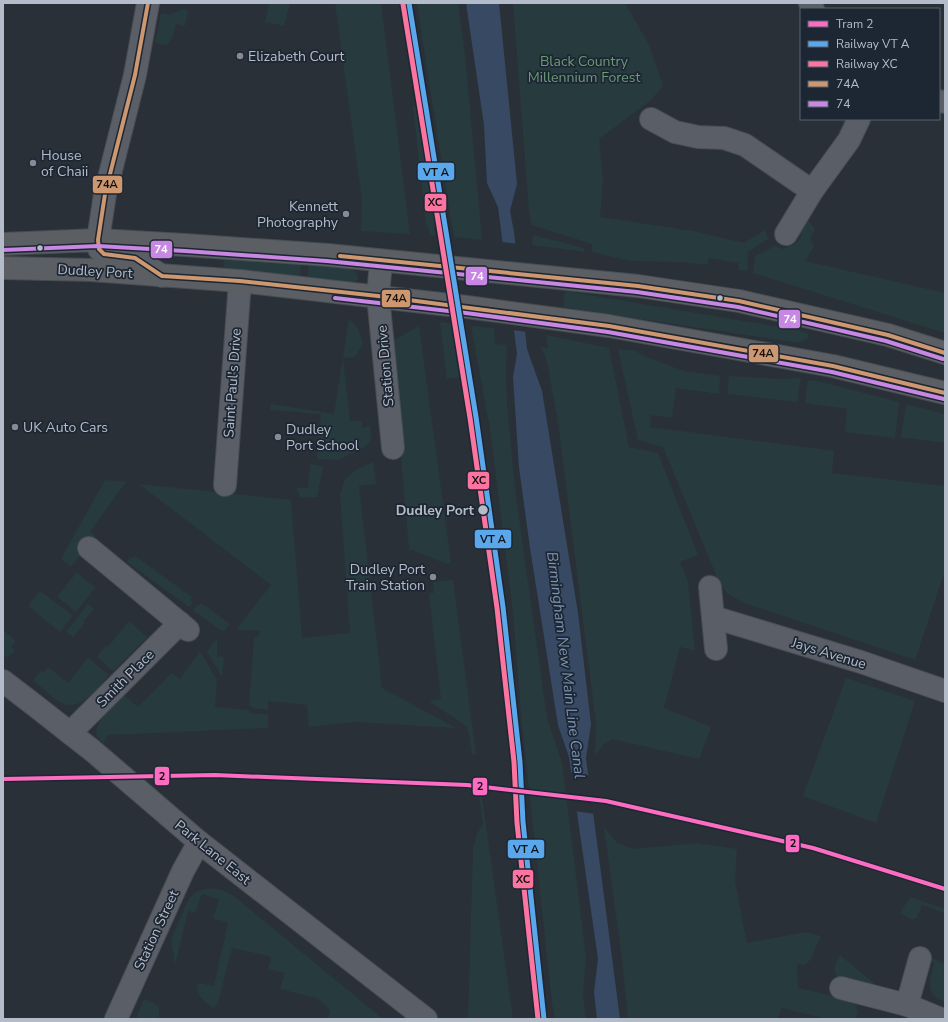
<svg xmlns="http://www.w3.org/2000/svg" width="948" height="1022" font-family="'Nunito Sans',sans-serif">
	<style>
		.green { fill: #273a3e }
		.water { fill: #384963 }
		.pier { fill: #2a3038 }
		.lines { fill: none; stroke-linecap: round; stroke-linejoin: round }
		.minor-casing { stroke: #484c53; stroke-width: 24 }
		.trunk-casing { stroke: #474c53; stroke-width: 24 }
		.minor { stroke: #5a5e66; stroke-width: 22 }
		.trunk { stroke: #5b5f64; stroke-width: 22 }
		.bus-1-casing { stroke: #1d2633; stroke-width: 7 }
		.bus-2-casing { stroke: #1d2633; stroke-width: 7 }
		.bus-1 { stroke: #cd976f; stroke-width: 4 }
		.bus-2 { stroke: #c787e3; stroke-width: 4 }
		.rail-1-casing { stroke: #1d2633; stroke-width: 8 }
		.rail-2-casing { stroke: #1d2633; stroke-width: 8 }
		.rail-1 { stroke: #5aa8eb; stroke-width: 5 }
		.rail-2 { stroke: #fc74a0; stroke-width: 5 }
		.tram-1-casing { stroke: #1d2633; stroke-width: 7 }
		.tram-1 { stroke: #fc6dc2; stroke-width: 4 }
		.poi-dot { fill: #848b96; stroke: #1d2633; stroke-width: 1.5 }
		.bus-dot { fill: #b4bcc9; stroke: #1d2633; stroke-width: 1.5 }
		.labels { text-anchor: middle; stroke-width: 3.5; stroke-linejoin: round; paint-order: stroke }
		.poi-label { font-size: 14px; fill: #b4bcc9; stroke: #1d2633; text-anchor: start }
		.park-label { font-size: 14px; fill: #6b9a76; stroke: #1d2633 }
		.street-label { font-size: 14px; fill: #b4bcc9; stroke: #1d2633 }
		.stop-label { font-size: 14px; font-weight: bold; fill: #b4bcc9; stroke: #1d2633; text-anchor: end }
		.water-label { font-size: 15px; font-style: italic; fill: #7c92b1; stroke: #1d2633 }
		.line-badge { stroke: #1d2633; stroke-width: 1.5 }
		.badge-label { font-size: 11px; text-anchor: middle; font-weight: bold; fill: #fff }
		.pale-badge-label { font-size: 11px; text-anchor: middle; font-weight: bold; fill: #111 }
	</style>
	<rect width="100%" height="100%" fill="#2a3038"/>
	<g class="green">
		<path d="M269,3H290L284,26L265,22Z"/>
		<path d="M335,3H381L410,234L361,231L362,199Z"/>
		<path d="M417,3H458L465,55L482,240L454,237L427,70Z"/>
		<path d="M513,3H625L649,45L663,86L651,100L599,139L603,180L600,217L693,231L744,243L765,230L768,239L748,252L747,271L738,270L739,263L709,258L707,265L681,262L630,261L592,252V244L532,225L529,211Z"/>
		<path d="M183,9L188,10L185,26L176,24L173,36L168,44L163,45L155,43L161,13L169,15Z"/>
		<path d="M419,105L441,228L434,227L435,236L430,235L428,226H426L413,106Z"/>
		<path d="M807,219L815,229L810,239L814,246L805,261L945,293V333L753,273L755,256L775,246L783,249L795,244L801,237L802,228Z"/>
		<path d="M533,235L584,248V252L532,245Z"/>
		<path d="M224,254L301,262L300,277L223,271Z"/>
		<path d="M309,263L350,269L356,272L358,279L353,283L307,278Z"/>
		<path d="M565,291L798,330L808,334L809,338L799,343L563,307Z"/>
		<path d="M349,319L358,329L363,343L355,357L343,358L350,421H362V428L370,426L371,440L366,446L338,460L317,459L321,414L270,410L271,404L334,414Z"/>
		<path d="M440,322L456,324L462,377L447,379Z"/>
		<path d="M419,326L451,563H444L409,549L391,342Z"/>
		<path d="M471,326L494,328L495,344L507,345L506,375L507,403L515,489L547,718L562,763L586,957L583,994L586,1019H555L552,1003L521,715L513,612L490,429Z"/>
		<path d="M546,335L609,348L629,447L658,453L698,555L680,562L688,581L695,651L680,647L664,708L711,727L699,759L612,739L604,744L595,756L596,723L558,422L546,357L540,347L548,348Z"/>
		<path d="M618,349L633,350L649,358L684,371L720,376L719,394L676,388L672,418L651,415L650,427L834,451L832,473L945,486V570L915,660L742,602L727,593L719,582L663,447L638,440Z"/>
		<path d="M729,376L781,379L801,378L797,402L727,394Z"/>
		<path d="M808,380L817,381L899,402L895,438L845,432L847,409L805,403Z"/>
		<path d="M906,404L945,414V443L901,437Z"/>
		<path d="M373,462L376,484L359,486L382,688L456,728L355,722L309,727L307,705L268,701V710L253,708L249,704L254,638L260,634V631L236,630L271,585L139,484L291,500L302,638L350,633L340,495L345,479L356,470Z"/>
		<path d="M310,464L323,466L317,497H300L297,488H308Z"/>
		<path d="M105,480L126,482L90,532L95,536L71,567L61,559Z"/>
		<path d="M135,556L192,597L190,600L193,602L189,607L127,562L131,557L133,558Z"/>
		<path d="M77,572L95,588L76,612L57,597Z"/>
		<path d="M453,580L476,755L472,754L469,734L466,726L429,701L441,699L429,593H434L433,582Z"/>
		<path d="M40,591L73,616L60,632L28,606Z"/>
		<path d="M201,603L230,624L223,632L193,610L197,605L198,606Z"/>
		<path d="M88,604L94,609L83,622L85,623L73,637L66,632Z"/>
		<path d="M129,621L147,637L113,671L97,657L106,646L108,647Z"/>
		<path d="M3,630L16,641L11,647L15,650L8,658L3,654Z"/>
		<path d="M217,638V656L224,657L222,677L207,651Z"/>
		<path d="M200,651L217,680L215,707L249,710V713L268,715V728L109,735L105,738L104,744L97,736L96,731C100,716 112,705 122,693L138,707L172,673L180,679Z"/>
		<path d="M88,658L109,675C99,686 80,713 62,703C53,699 42,687 33,680L41,671L43,673L48,667L68,683Z"/>
		<path d="M846,678L915,701L876,823L803,796Z"/>
		<path d="M479,797H482L513,1019H468L473,850L477,834L483,824Z"/>
		<path d="M604,827L617,843L633,849L697,843L737,849L735,882L747,943L806,932L821,936L810,960L805,965L797,964L798,988L848,999L855,1004L858,1011L855,1019H827L782,1008L777,1019H628L622,959Z"/>
		<path d="M204,889C217,888 223,889 235,897L383,1019H328L330,1010L317,998L280,989L285,973L268,969L271,958L269,956L232,948L218,1003L213,1008C205,1001 194,995 198,983L214,986L228,923L213,918L219,900L202,894L195,913L188,911L175,965L171,940L187,902L194,893Z"/>
		<path d="M910,897L945,909V913L922,905L917,918L912,920L900,913Z"/>
		<path d="M840,955L876,985L845,978L838,979C832,969 835,966 840,955Z"/>
		<path d="M928,956L945,964V969L943,974L945,975V1002C924,993 930,982 934,963L926,960Z"/>
		<path d="M144,999L159,1006V1019H136Z"/>
	</g>
	<path class="water" d="M466,3H499L517,184L510,211L514,232L527,349L542,391L578,613L591,724L586,758L620,1019H597L594,992L598,959L569,757L558,725L530,548L519,467L513,377L517,354L498,207L487,183L484,125Z"/>
	<g class="pier">
		<path d="M502,242L518,244L527,332L512,330Z"/>
		<path d="M569,772L591,776L596,814L574,811Z"/>
	</g>
	<g class="lines">
		<defs>
			<g id="minor">
				<path d="M148,3L135,75L105,194L98,240L99,249L104,254L135,258L162,276"/>
				<path d="M810,3L813,9"/>
				<path d="M939,101L945,102"/>
				<path d="M651,119L675,132L698,137L724,138L745,145L812,191"/>
				<path d="M786,234L812,191L849,140L859,119"/>
				<path d="M381,261L378,296L393,448"/>
				<path d="M225,485L240,281"/>
				<path d="M89,548L188,630"/>
				<path d="M710,587L716,649"/>
				<path d="M713,617L861,662L945,691"/>
				<path d="M3,681L33,704L93,751L199,842L426,1019"/>
				<path d="M70,733L180,623"/>
				<path d="M841,988L907,1005L941,1019"/>
				<path d="M907,1005L920,958"/>
				<path d="M116,1019L183,871L199,842"/>
			</g>
			<g id="trunk">
				<path d="M3,244L98,240L185,245L328,255L638,286L739,301L888,335L945,353"/>
				<path d="M3,268L91,270L240,281L467,307L609,326L744,350L833,366L945,393"/>
			</g>
		</defs>
		<use href="#minor" class="minor-casing"/>
		<use href="#trunk" class="trunk-casing"/>
		<use href="#minor" class="minor"/>
		<use href="#trunk" class="trunk"/>
		<defs>
			<g id="bus-1">
				<path d="M148,3L135,75L105,194L98,240L99,249L104,254L135,258L162,276L240,281L378,296L609,326L833,366L945,393"/>
				<path d="M340,256L638,286L739,301L888,335L945,353"/>
			</g>
			<g id="bus-2">
				<path d="M3,250L98,246L185,251L327,261L637,292L738,307L886,341L943,359"/>
				<path d="M335,298L466,313L608,332L832,372L944,399"/>
			</g>
		</defs>
		<use href="#bus-1" class="bus-1-casing"/>
		<use href="#bus-2" class="bus-2-casing"/>
		<use href="#bus-1" class="bus-1"/>
		<use href="#bus-2" class="bus-2"/>
		<defs>
			<path id="rail-1" d="M409,3L476,417L503,607L520,762L523,822L544,1019"/>
			<path id="rail-2" d="M403,4L470,418L497,608L514,762L517,823L538,1019"/>
		</defs>
		<use href="#rail-1" class="rail-1-casing"/>
		<use href="#rail-2" class="rail-2-casing"/>
		<use href="#rail-1" class="rail-1"/>
		<use href="#rail-2" class="rail-2"/>
		<defs>
			<path id="tram-1" d="M3,779L215,775L467,785L606,801L813,848L945,889"/>
		</defs>
		<use href="#tram-1" class="tram-1-casing"/>
		<use href="#tram-1" class="tram-1"/>
	</g>
	<g class="poi-dot">
		<circle cx="240" cy="56" r="4"/>
		<circle cx="33" cy="163" r="4"/>
		<circle cx="346" cy="214" r="4"/>
		<circle cx="15" cy="427" r="4"/>
		<circle cx="278" cy="437" r="4"/>
		<circle cx="433" cy="577" r="4"/>
	</g>
	<g class="bus-dot">
		<circle cx="40" cy="248" r="3.5"/>
		<circle cx="720" cy="298" r="3.5"/>
		<circle cx="483" cy="510" r="5.5"/>
	</g>
	<g class="labels">
		<g class="poi-label">
			<text x="248" y="61">Elizabeth Court</text>
			<text x="41" y="160">House<tspan x="41" dy="16">of Chaii</tspan></text>
			<text x="338" y="211" text-anchor="end">Kennett<tspan x="338" dy="16">Photography</tspan></text>
			<text x="23" y="432">UK Auto Cars</text>
			<text x="286" y="434">Dudley<tspan x="286" dy="16">Port School</tspan></text>
			<text x="425" y="574" text-anchor="end">Dudley Port<tspan x="425" dy="16">Train Station</tspan></text>
		</g>
		<g class="park-label">
			<text x="584" y="66">Black Country<tspan x="584" dy="16">Millennium Forest</tspan></text>
		</g>
		<g class="street-label">
			<text transform="translate(95 271) rotate(3)" y="5">Dudley Port</text>
			<text transform="translate(385 366) rotate(-95)" y="5">Station Drive</text>
			<text transform="translate(232 383) rotate(-86)" y="5">Saint Paul's Drive</text>
			<text transform="translate(829 653) rotate(17)" y="5">Jays Avenue</text>
			<text transform="translate(125 678) rotate(-45)" y="5">Smith Place</text>
			<text transform="translate(213 852) rotate(39)" y="5">Park Lane East</text>
			<text transform="translate(156 930) rotate(-65)" y="5">Station Street</text>
		</g>
		<g class="stop-label">
			<text x="474" y="515">Dudley Port</text>
		</g>
		<g class="water-label">
			<text transform="translate(566 665) rotate(83)" y="5">Birmingham New Main Line Canal</text>
		</g>
	</g>
	<g class="line-badge">
		<rect x="417" y="162" width="38" height="19" rx="4" fill="#5aa8eb"/>
		<rect x="92" y="175" width="31" height="19" rx="4" fill="#cd976f"/>
		<rect x="424" y="193" width="23" height="19" rx="4" fill="#fc74a0"/>
		<rect x="150" y="240" width="23" height="19" rx="4" fill="#c787e3"/>
		<rect x="465" y="266" width="23" height="20" rx="4" fill="#c787e3"/>
		<rect x="381" y="289" width="30" height="19" rx="4" fill="#cd976f"/>
		<rect x="778" y="309" width="23" height="20" rx="4" fill="#c787e3"/>
		<rect x="748" y="344" width="31" height="19" rx="4" fill="#cd976f"/>
		<rect x="467" y="471" width="23" height="19" rx="4" fill="#fc74a0"/>
		<rect x="474" y="529" width="38" height="20" rx="4" fill="#5aa8eb"/>
		<rect x="154" y="766" width="16" height="20" rx="4" fill="#fc6dc2"/>
		<rect x="472" y="777" width="16" height="19" rx="4" fill="#fc6dc2"/>
		<rect x="785" y="834" width="15" height="19" rx="4" fill="#fc6dc2"/>
		<rect x="507" y="839" width="38" height="20" rx="4" fill="#5aa8eb"/>
		<rect x="512" y="869" width="22" height="20" rx="4" fill="#fc74a0"/>
	</g>
	<g class="badge-label">
		<text x="161" y="253">74</text>
		<text x="477" y="280">74</text>
		<text x="790" y="323">74</text>
	</g>
	<g class="pale-badge-label">
		<text x="436" y="176">VT A</text>
		<text x="107" y="188">74A</text>
		<text x="435" y="206">XC</text>
		<text x="396" y="302">74A</text>
		<text x="763" y="357">74A</text>
		<text x="479" y="484">XC</text>
		<text x="493" y="543">VT A</text>
		<text x="162" y="780">2</text>
		<text x="480" y="790">2</text>
		<text x="793" y="847">2</text>
		<text x="526" y="853">VT A</text>
		<text x="523" y="883">XC</text>
	</g>
	<rect width="948" height="1022" fill="none" stroke="#b4bcc9" stroke-width="8"/>
	<rect x="800" y="8" width="140" height="112" fill="#1d2633" stroke="#59626f"/>
	<rect x="808" y="21" width="20" height="6" fill="#fc6dc2" stroke="#59626f"/>
	<text x="836" y="28" font-size="12" fill="#b4bcc9">Tram 2</text>
	<rect x="808" y="41" width="20" height="6" fill="#5aa8eb" stroke="#59626f"/>
	<text x="836" y="48" font-size="12" fill="#b4bcc9">Railway VT A</text>
	<rect x="808" y="61" width="20" height="6" fill="#fc74a0" stroke="#59626f"/>
	<text x="836" y="68" font-size="12" fill="#b4bcc9">Railway XC</text>
	<rect x="808" y="81" width="20" height="6" fill="#cd976f" stroke="#59626f"/>
	<text x="836" y="88" font-size="12" fill="#b4bcc9">74A</text>
	<rect x="808" y="101" width="20" height="6" fill="#c787e3" stroke="#59626f"/>
	<text x="836" y="108" font-size="12" fill="#b4bcc9">74</text>
</svg>
